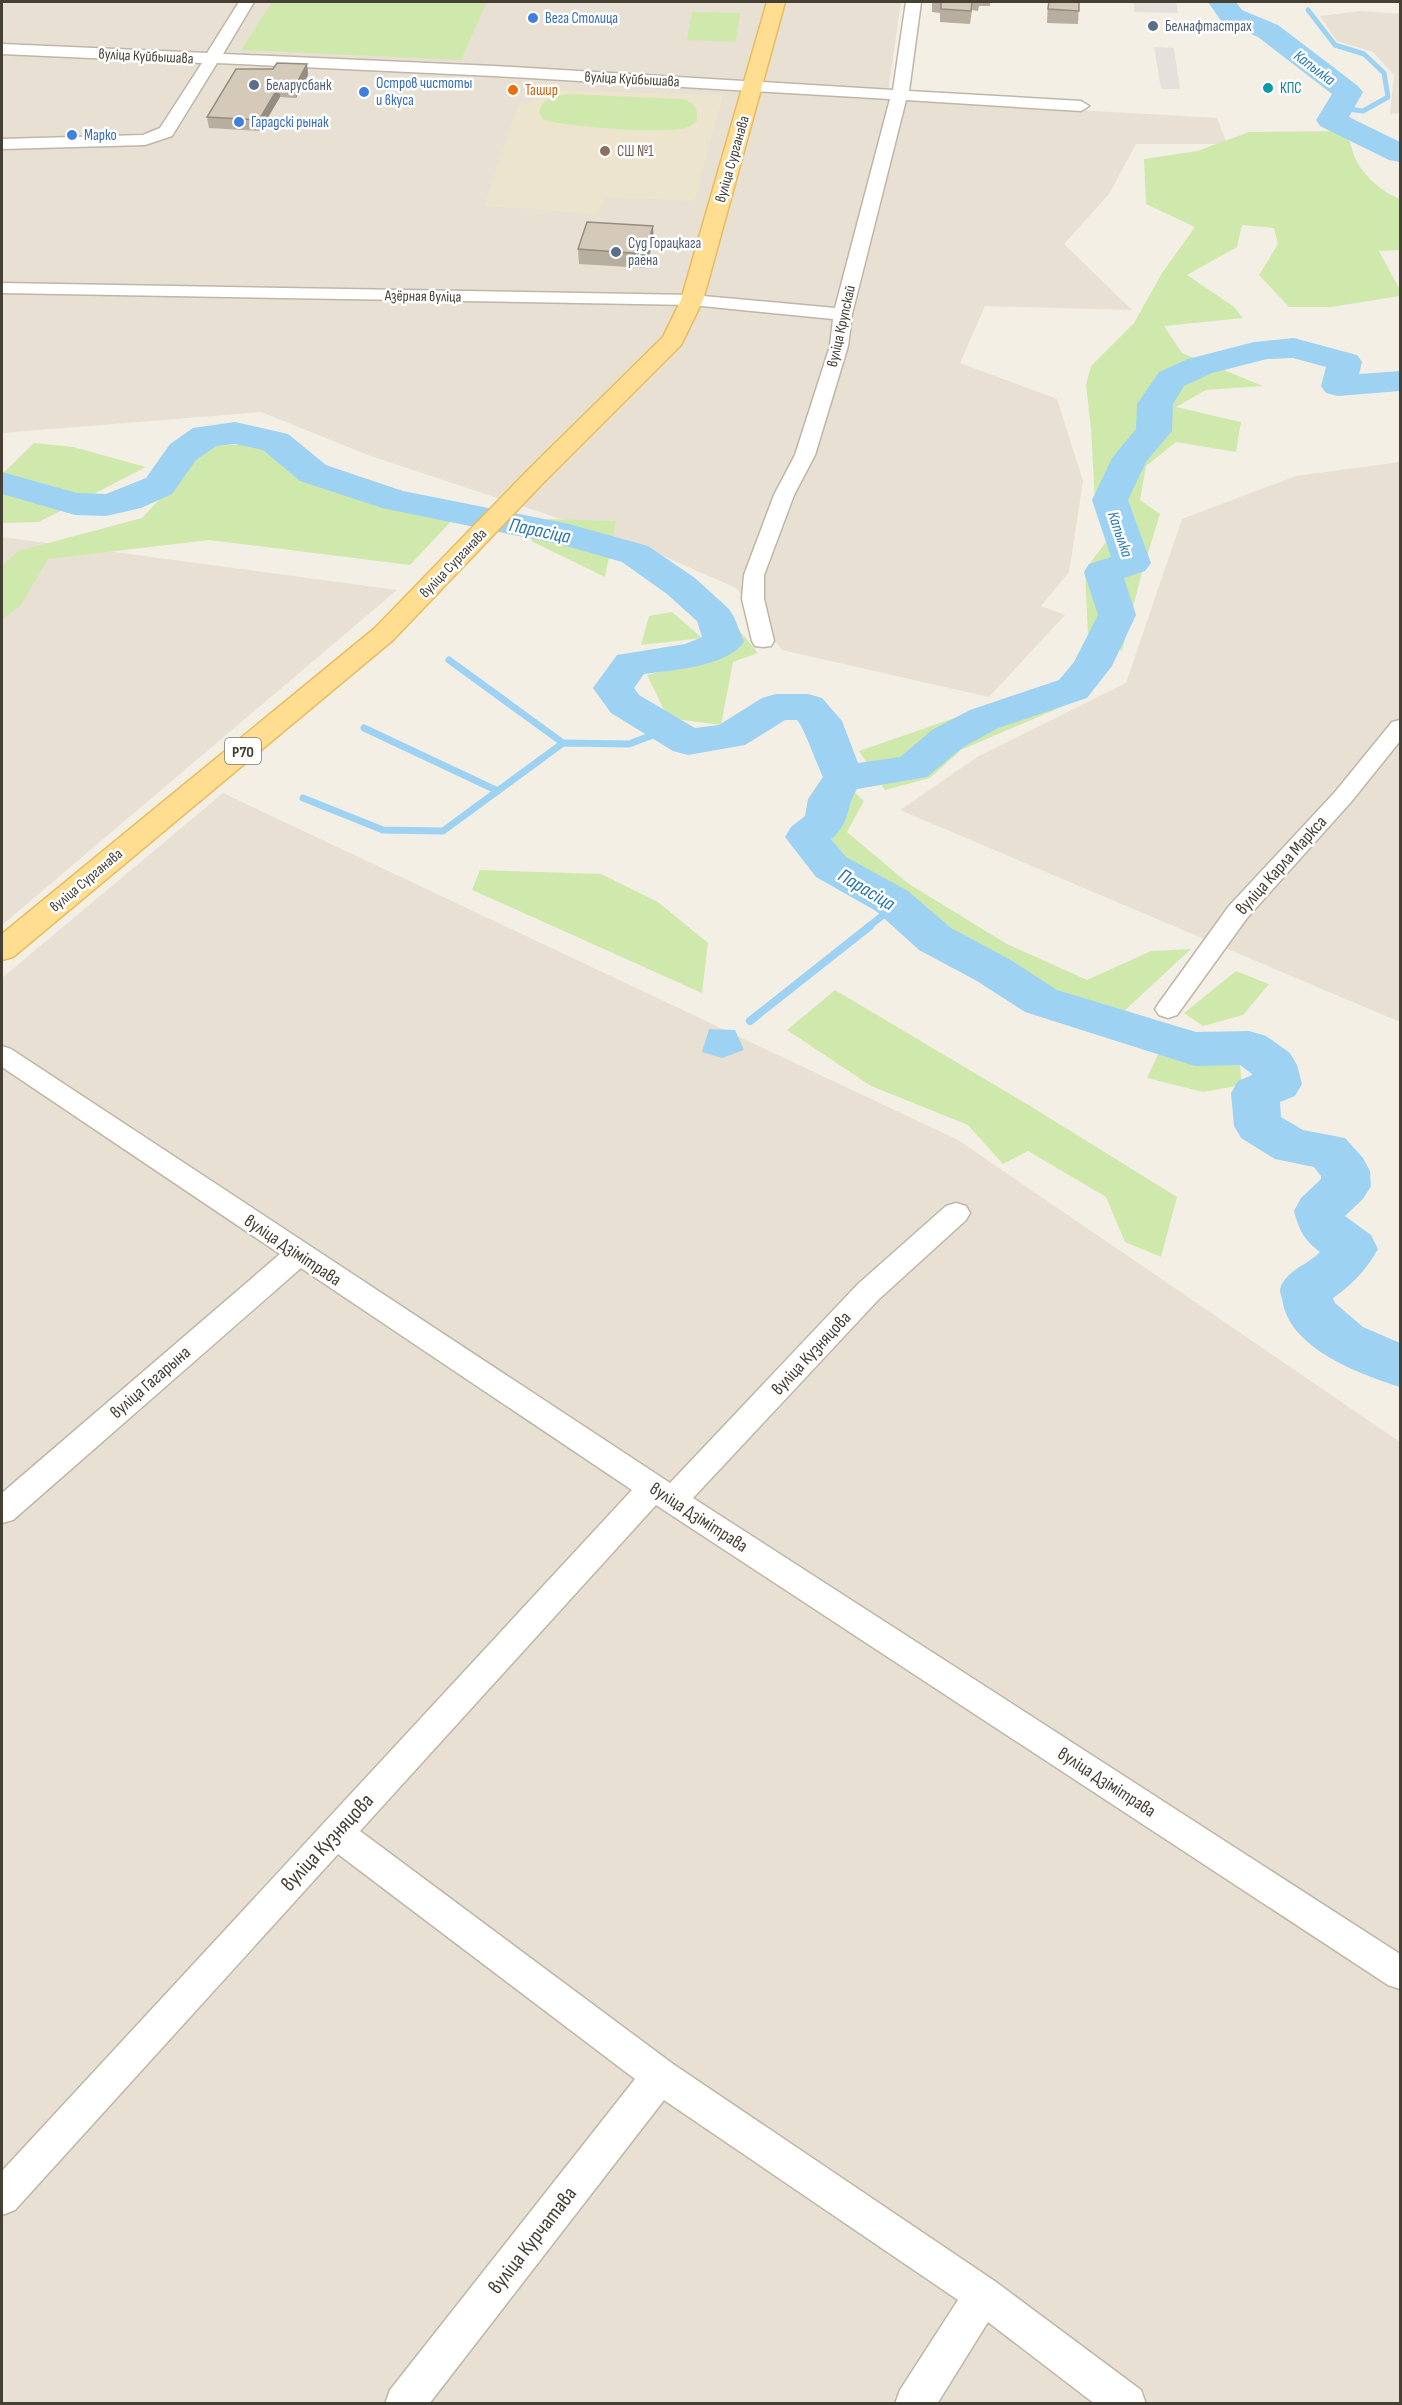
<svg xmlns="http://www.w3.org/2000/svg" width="1402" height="2405" font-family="'Sofia Sans Condensed',sans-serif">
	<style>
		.residential { fill: #e7e0d3 }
		.education { fill: #ede4ce }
		.green { fill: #cfe9ac }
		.parking { fill: #e4e1dd }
		.water { fill: #9ed2f3 }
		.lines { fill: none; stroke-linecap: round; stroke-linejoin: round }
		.stream-far2 { stroke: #9ed2f3; stroke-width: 5 }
		.stream-far1 { stroke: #9ed2f3; stroke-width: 7 }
		.stream { stroke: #9ed2f3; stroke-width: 8 }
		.river { fill: #9ed2f3; fill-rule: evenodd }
		.minor-casing { stroke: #bfb6a7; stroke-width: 3 }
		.primary-casing { stroke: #e8bc5e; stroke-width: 3 }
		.minor { fill: #fff; fill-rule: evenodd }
		.primary { fill: #ffde92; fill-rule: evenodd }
		.wall { fill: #b7aea0 }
		.shaded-wall { fill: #958d82 }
		.building { fill: #d5caba; stroke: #958d82; stroke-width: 1.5 }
		.shop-dot { fill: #3f7fe0; stroke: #fff; stroke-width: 2 }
		.service-dot { fill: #5c6f8a; stroke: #fff; stroke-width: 2 }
		.culture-dot { fill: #0f9aa8; stroke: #fff; stroke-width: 2 }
		.food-dot { fill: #e8710a; stroke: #fff; stroke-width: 2 }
		.education-dot { fill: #8d6e63; stroke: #fff; stroke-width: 2 }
		.labels { text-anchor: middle; stroke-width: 5; stroke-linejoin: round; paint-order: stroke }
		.far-shop-label { font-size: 15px; fill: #366cbe; stroke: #fff; text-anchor: start }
		.far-service-label { font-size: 15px; fill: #4e5e75; stroke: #fff; text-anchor: start }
		.far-street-label { font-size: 15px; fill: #463f34; stroke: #fff }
		.far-culture-label { font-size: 15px; fill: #0d838f; stroke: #fff; text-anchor: start }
		.far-food-label { font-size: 15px; fill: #c56008; stroke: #fff; text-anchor: start }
		.far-education-label { font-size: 15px; fill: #785e54; stroke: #fff; text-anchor: start }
		.far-water-label { font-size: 16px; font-style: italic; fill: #2878ae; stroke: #fff }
		.shield { fill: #fff; stroke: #7e7971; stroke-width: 1.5 }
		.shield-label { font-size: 16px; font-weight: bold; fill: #463f34 }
		.street-label { font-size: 18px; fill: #463f34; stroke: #fff }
		.water-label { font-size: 20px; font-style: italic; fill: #2878ae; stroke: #fff }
		.near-street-label { font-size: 21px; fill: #463f34; stroke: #fff }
	</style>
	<rect width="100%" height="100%" fill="#f3efe5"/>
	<g class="residential">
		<path d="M2,2H901L887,99L1217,118L1227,144H1136L1109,194L1064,244L1132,310L985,306L960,363L1057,399L1083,481L1069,572L1041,606L1065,615L989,697L782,650L736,588L636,544L368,455L261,412L2,433Z"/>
		<path d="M1360,11L1400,14V113L1390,114L1394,75L1373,52L1337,41L1320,16Z"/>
		<path d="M1400,462V1022L900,810L979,756L1126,683L1182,519L1296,476Z"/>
		<path d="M2,537L397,590L2,925Z"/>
		<path d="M223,793L958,1140L1400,1442V2403L2,2404V978Z"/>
	</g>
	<path class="education" d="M542,90L723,95L694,201L605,197L598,214L484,206L518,105L529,103Z"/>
	<g class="green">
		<path d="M272,2H487L461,60L241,50Z"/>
		<path d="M692,12L740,13L736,42L687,40Z"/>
		<path d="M568,94L681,99C695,102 698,108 697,121C693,124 689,127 685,128C666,134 560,127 543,119L539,113C541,98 555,96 568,94Z"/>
		<path d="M1343,131C1352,141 1351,151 1357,162C1366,178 1384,193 1400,199V250L1379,251L1400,290V296L1331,307H1289L1259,275L1278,244L1274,228L1242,225L1237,247L1187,275L1233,306L1243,318L1164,326L1182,353L1263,386L1206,390L1176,407L1241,422L1236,452L1176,442L1146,466L1140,500L1160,514L1141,576L1122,651L1088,636L1085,570L1115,530L1095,501L1091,429L1086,385L1091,366L1134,323L1162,273L1195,227L1146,204L1144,159L1197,151L1249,132Z"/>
		<path d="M34,443L73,447L146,467L39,522L2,523V474Z"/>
		<path d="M254,444L348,496L456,516L410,565L209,540L48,559L20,606L2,619V566L18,551L142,518L209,446Z"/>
		<path d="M546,519L616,521L605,577L531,541Z"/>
		<path d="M672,612L702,638L641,645L649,616Z"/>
		<path d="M739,630L758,653L733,662L721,725L668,718L647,675L690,665L729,650Z"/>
		<path d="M1047,686L1066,705L961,750L930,778L885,790L859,751Z"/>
		<path d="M851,789L864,801L847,832L909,884L1007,944L1087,980L1151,951L1191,949L1123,1012L1049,995L953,937L893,892L835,861L815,837L838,818Z"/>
		<path d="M480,870L601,874L658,902L708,943L702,993L472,890Z"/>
		<path d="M1236,971L1269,984L1243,1015L1203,1026L1184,1013Z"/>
		<path d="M835,990L1027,1104L1177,1197L1161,1257L1125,1242L1106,1197L1028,1151L1003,1164L968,1125L871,1086L787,1030Z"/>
		<path d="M1160,1050L1184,1058L1239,1057L1242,1085L1203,1092L1147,1078Z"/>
	</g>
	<g class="parking">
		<path d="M1134,2H1176L1178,13L1134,12Z"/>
		<path d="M1154,47L1174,48L1180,89H1161Z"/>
	</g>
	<path class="water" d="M709,1029L735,1030L744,1050L722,1058L702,1052Z"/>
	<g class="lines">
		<path class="stream-far2" d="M1308,10L1335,45L1364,54L1384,73L1388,97L1363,111L1341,108"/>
		<g class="stream-far1">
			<path d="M449,660L563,743"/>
			<path d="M364,728L498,791"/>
			<path d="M303,798L383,830L443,831L563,743L629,744L666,730"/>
			<path d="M868,927L896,905"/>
		</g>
		<path class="stream" d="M750,1021L870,926"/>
		<g class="river">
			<path d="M1208,2H1236L1242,10L1278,25L1358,86L1363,92L1349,117L1400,142V162L1389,160L1320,126L1316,120L1332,94L1258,37L1222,22Z"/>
			<path d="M1294,338L1357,355L1362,362L1359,374L1400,371V391L1338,396L1326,393L1321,386L1326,367L1293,358L1267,359L1212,373L1184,386L1173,404L1172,431L1146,462L1128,500L1151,563L1145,571L1124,578L1136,615L1112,666L1087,698L998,728L962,748L927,777L857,789C845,808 851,823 831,839L846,857L908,891L951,928L1009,959L1057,990L1196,1032L1249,1031L1266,1036L1290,1053L1297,1065L1302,1084L1295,1096L1280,1102L1281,1117L1303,1130L1345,1138L1363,1158L1370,1171L1371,1186L1363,1199L1345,1216L1371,1235L1378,1249C1367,1269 1352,1285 1333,1298L1335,1303L1363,1327L1400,1343V1387C1360,1374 1293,1350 1283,1304C1283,1300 1280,1294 1280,1290C1283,1272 1309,1264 1320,1252C1304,1240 1299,1230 1294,1211L1301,1198L1321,1179V1176L1314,1167L1275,1159L1241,1138L1234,1126L1231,1093L1238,1081L1252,1075V1074L1240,1065L1195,1066L1025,1012L977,981L919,950L876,911L816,877L785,837L791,827L805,816L808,799L823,777C817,765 804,727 797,720H785L745,745L688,755L673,751L611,713L593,688L617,655L685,644L702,637L697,621L667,594L622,562L563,545L382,508L300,481L263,450L235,444L216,446L196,460L172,494L141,508L106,516L75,515L2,494V472L77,493L106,494L146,478L170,444L193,428L235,422L275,431L288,434L326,465L403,491L569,524L648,546L695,578L729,609L734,617L744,642C726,667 673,670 644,674L634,688L639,695L695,728L719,725L762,698L776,694H808L822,698L842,721L858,763L900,757L932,730L970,710L1059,680L1074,662L1098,615L1084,572L1089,564L1111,557L1092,500L1112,458L1136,429L1137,404L1159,372L1188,359L1254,342Z"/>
		</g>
		<defs>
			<g id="minor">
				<path d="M239,2H254L223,54L494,66L893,90L906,2H921L909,91L1081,101L1089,106L1081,111L906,100L852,314L848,346L815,455L794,495L764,575V599L774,641L771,646L763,647L755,646L752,641L742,599L744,575L774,495L795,455L830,346L833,319L692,305L2,293V283L692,295L835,308L890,99L494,76L217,63L172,136L145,145L2,149V139L143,135L160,128L202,63L2,54V44L207,53Z"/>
				<path d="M1400,720V741L1351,802L1247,918L1177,1015L1168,1018L1159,1015L1155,1009L1159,1003L1229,906L1335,792L1392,722Z"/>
				<path d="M2,1046L11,1049L670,1483L858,1284L946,1206L956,1203L966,1206L970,1213L966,1220L878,1300L693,1498L1400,1954V1989L1388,1985L656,1505L360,1831L673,2064L996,2282L1141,2390L1146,2404H1095L988,2322L937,2404H895L900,2390L958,2300L664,2100L429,2404H385L390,2390L635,2079L338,1854L15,2210L2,2215V2171L632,1490L301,1268L13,1520L2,1523V1493L280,1254L2,1067Z"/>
			</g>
			<path id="primary" d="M767,2H785L703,300L681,345L545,481L393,640L13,957L2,960V934L375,628L527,471L663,337L681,300Z"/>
		</defs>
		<use href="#minor" class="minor-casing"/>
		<use href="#primary" class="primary-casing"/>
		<use href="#minor" class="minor"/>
		<use href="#primary" class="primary"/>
	</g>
	<g class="wall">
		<path d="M932,2H990V6H979L978,11L972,10L970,24L940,22V13L932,12Z"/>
		<path d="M1048,2H1079L1078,24L1047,23Z"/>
		<path d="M307,64L308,75L296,98L280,97L260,131L209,128L207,117L273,69Z"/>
		<path d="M654,241L645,268L579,264L578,249Z"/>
	</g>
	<g class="shaded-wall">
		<path d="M307,64L308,75L296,98L295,86Z"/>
		<path d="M279,86L280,97L260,131L259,120Z"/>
		<path d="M653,226L654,241L645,268V254Z"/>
	</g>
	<g class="building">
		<path d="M941,2H972L971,11L941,9Z"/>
		<path d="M1049,2H1079V11L1048,9Z"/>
		<path d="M277,63L307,64L295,86H279L259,120L207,117L236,69H273Z"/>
		<path d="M587,222L653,226L645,254L578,249Z"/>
	</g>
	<g class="shop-dot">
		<circle cx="533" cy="18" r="6"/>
		<circle cx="364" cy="92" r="6"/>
		<circle cx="239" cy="122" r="6"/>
		<circle cx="72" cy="135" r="6"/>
	</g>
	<g class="service-dot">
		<circle cx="1153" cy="26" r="6"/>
		<circle cx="254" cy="85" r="6"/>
		<circle cx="616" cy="252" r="6"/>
	</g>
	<circle class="culture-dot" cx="1268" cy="88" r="6"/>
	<circle class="food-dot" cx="513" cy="90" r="6"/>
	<circle class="education-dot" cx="605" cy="151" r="6"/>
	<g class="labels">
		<g class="far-shop-label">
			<text x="545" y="23">Вега Столица</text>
			<text x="376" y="88">Остров чистоты<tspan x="376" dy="17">и вкуса</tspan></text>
			<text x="251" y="127">Гарадскі рынак</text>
			<text x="84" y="140">Марко</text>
		</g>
		<g class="far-service-label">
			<text x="1165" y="31">Белнафтастрах</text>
			<text x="266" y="90">Беларусбанк</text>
			<text x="628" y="248">Суд Горацкага<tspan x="628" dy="17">раёна</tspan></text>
		</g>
		<g class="far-street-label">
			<text transform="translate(146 56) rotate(3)" y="5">вуліца Куйбышава</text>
			<text transform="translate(632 79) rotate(3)" y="5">вуліца Куйбышава</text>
			<text transform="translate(732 159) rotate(-74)" y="5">вуліца Сурганава</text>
			<text transform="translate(423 296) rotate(1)" y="5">Азёрная вуліца</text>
			<text transform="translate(841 326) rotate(-77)" y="5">вуліца Крупскай</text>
			<text transform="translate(453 563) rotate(-46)" y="5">вуліца Сурганава</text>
			<text transform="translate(86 880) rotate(-40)" y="5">вуліца Сурганава</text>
		</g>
		<g class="far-culture-label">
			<text x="1280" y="93">КПС</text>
		</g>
		<g class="far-food-label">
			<text x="525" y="95">Ташир</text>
		</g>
		<g class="far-education-label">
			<text x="617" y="156">СШ №1</text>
		</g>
		<g class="far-water-label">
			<text transform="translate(1315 67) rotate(37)" y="6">Капылка</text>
			<text transform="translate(1121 534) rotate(71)" y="6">Капылка</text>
		</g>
		<rect class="shield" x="225" y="738" width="36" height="26" rx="4.5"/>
		<g class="shield-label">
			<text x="243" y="757">Р70</text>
		</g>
		<g class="street-label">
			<text transform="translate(1281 865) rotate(-48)" y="6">вуліца Карла Маркса</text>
			<text transform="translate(293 1250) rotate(34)" y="6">вуліца Дзімітрава</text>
			<text transform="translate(811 1353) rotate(-47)" y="6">вуліца Кузняцова</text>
			<text transform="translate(150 1382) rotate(-41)" y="6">вуліца Гагарына</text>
			<text transform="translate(699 1517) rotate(33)" y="6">вуліца Дзімітрава</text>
			<text transform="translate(1107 1782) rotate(33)" y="6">вуліца Дзімітрава</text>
		</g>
		<g class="water-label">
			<text transform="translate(540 530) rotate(12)" y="7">Парасіца</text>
			<text transform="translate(867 889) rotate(31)" y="7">Парасіца</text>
		</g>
		<g class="near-street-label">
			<text transform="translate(327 1842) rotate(-47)" y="7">вуліца Кузняцова</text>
			<text transform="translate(532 2240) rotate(-52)" y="7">вуліца Курчатава</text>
		</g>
	</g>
	<rect width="1402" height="2405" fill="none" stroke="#463f34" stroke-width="6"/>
</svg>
